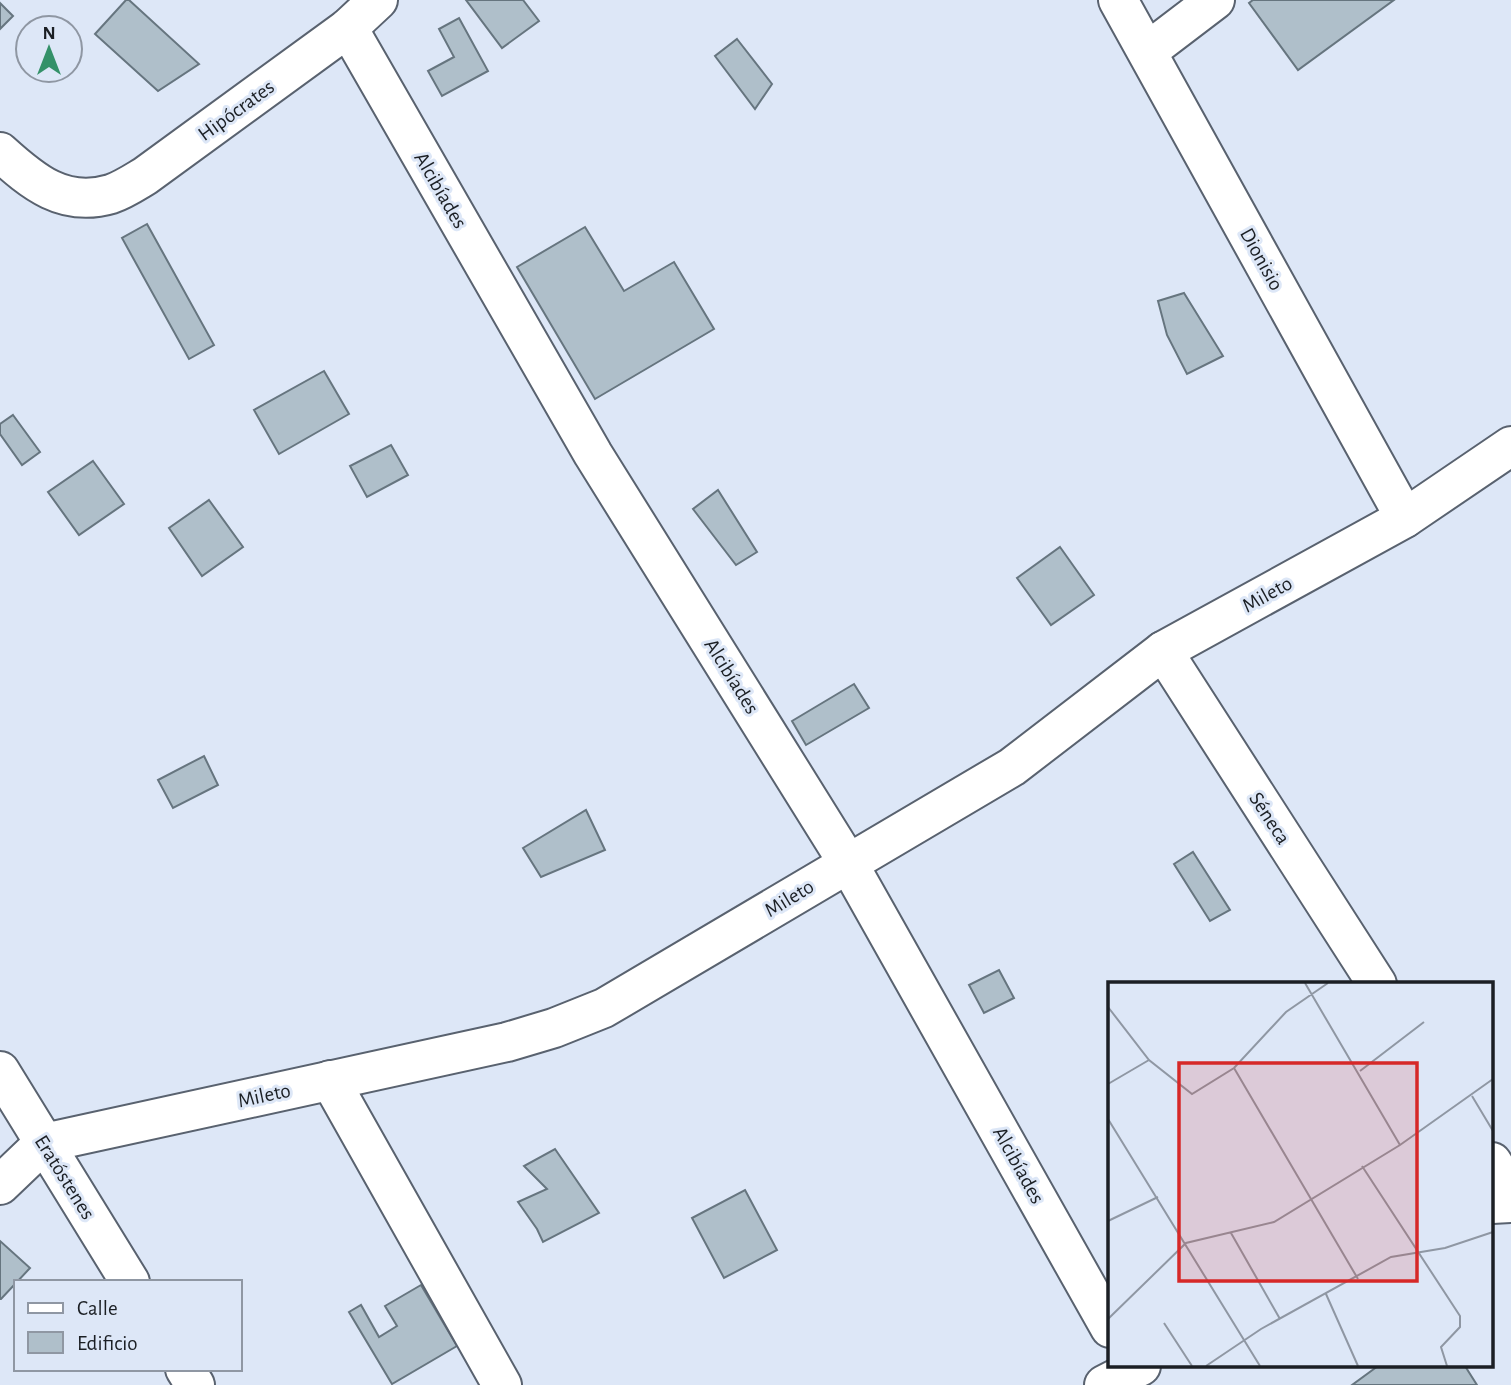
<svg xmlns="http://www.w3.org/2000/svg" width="1511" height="1385" font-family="'Alegreya Sans',sans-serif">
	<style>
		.building { fill: #afbfca; stroke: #66757f; stroke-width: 2 }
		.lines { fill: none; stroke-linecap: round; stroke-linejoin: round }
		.street-casing { stroke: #59626f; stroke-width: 42 }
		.secondary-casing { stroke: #59626f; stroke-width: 42 }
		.street { stroke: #fff; stroke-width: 38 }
		.secondary { stroke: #fff; stroke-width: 38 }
		.labels { text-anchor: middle; stroke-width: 6; stroke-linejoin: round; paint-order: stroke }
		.street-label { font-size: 21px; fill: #1b1f24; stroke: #dde7f7 }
		.inset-road { fill: none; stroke: #8f97a3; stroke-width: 2 }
		.view { fill: #d62828; fill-opacity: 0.15; stroke: #d62828; stroke-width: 3.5 }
		.inset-edge { fill: none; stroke: #1b1f24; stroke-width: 3.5 }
	</style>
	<rect width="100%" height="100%" fill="#dde7f7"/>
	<g class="building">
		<path d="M126,0H129L199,64L158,91L95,34Z"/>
		<path d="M466,0H523L539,21L502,48Z"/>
		<path d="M1253,0H1394L1298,70L1249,3Z"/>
		<path d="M0,3L13,16L0,29Z"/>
		<path d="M459,18L488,71L442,96L428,71L454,57L439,29Z"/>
		<path d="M737,39L772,84L755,109L715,56Z"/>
		<path d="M147,224L214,345L189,359L122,238Z"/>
		<path d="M585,227L624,291L674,262L714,329L595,399L517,267Z"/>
		<path d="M1184,293L1223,356L1187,374L1167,335L1158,301Z"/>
		<path d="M324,371L349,414L279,454L254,410Z"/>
		<path d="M13,415L40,452L22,465L0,434V424Z"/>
		<path d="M391,445L408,475L367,497L350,466Z"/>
		<path d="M93,461L124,504L79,535L48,492Z"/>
		<path d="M718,490L757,552L736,565L693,509Z"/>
		<path d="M209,500L243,547L202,576L169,528Z"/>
		<path d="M1060,547L1094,595L1051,625L1017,578Z"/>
		<path d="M854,684L869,708L806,745L792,721Z"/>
		<path d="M204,756L218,785L173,808L158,780Z"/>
		<path d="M586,810L605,850L541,877L523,848Z"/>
		<path d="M1193,852L1230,910L1210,921L1174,864Z"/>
		<path d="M999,970L1014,998L984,1013L969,985Z"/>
		<path d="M555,1149L599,1213L543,1242L537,1229L518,1202L547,1189L524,1166Z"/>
		<path d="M745,1190L777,1250L724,1278L692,1218Z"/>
		<path d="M0,1241L30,1268L1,1299H0Z"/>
		<path d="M421,1285L457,1346L392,1384L349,1312L361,1305L379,1337L397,1326L385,1306Z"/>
		<path d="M1378,1366H1465L1477,1385H1352Z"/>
	</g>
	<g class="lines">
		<defs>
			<g id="street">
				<path d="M1118,0L1405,518"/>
				<path d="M348,28L593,454L848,863L1110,1328"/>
				<path d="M1148,51L1215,0"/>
				<path d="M0,152C33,182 64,208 111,194C123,190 135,182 145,176L348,28L378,0"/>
				<path d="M1163,651L1377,984"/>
				<path d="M0,1071L130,1282"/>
				<path d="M330,1080L502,1385"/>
				<path d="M1492,1162L1511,1192"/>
				<path d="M0,1185L44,1143L507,1042L554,1028L604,1008L1012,767L1163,651L1405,518L1511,446"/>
				<path d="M185,1369L195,1385"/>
			</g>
			<g id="secondary">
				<path d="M1492,1204L1511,1203"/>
				<path d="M1104,1385L1141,1366"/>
			</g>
		</defs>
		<use href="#street" class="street-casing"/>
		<use href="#secondary" class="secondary-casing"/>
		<use href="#street" class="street"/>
		<use href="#secondary" class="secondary"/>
	</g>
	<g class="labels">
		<g class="street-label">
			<text transform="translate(236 110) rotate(-36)" y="7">Hipócrates</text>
			<text transform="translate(441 190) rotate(60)" y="7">Alcibíades</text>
			<text transform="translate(1262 259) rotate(61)" y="7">Dionisio</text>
			<text transform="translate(1267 594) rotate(-29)" y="7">Mileto</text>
			<text transform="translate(732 676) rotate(58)" y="7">Alcibíades</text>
			<text transform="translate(1270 818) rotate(57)" y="7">Séneca</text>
			<text transform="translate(789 898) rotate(-31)" y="7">Mileto</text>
			<text transform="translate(264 1095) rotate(-12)" y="7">Mileto</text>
			<text transform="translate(1019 1165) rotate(61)" y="7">Alcibíades</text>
			<text transform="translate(65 1177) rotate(58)" y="7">Eratóstenes</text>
		</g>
	</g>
	<g transform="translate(1108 982)">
		<rect width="385" height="385" fill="#dde7f7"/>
		<path class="inset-road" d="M197,1L292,163M0,25L41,78L84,112L126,86L178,30L220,1M126,86L250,297M252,89L316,40M0,102L41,78M364,114L385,149M0,137L152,384M254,184L352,334V345L333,365L339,384M0,239L50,215M123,251L172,337M218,312L250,384M0,337L78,261L166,240L292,163L385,97M56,341L84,384M98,384L153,347L283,275L337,266L385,250"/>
		<path class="view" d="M71,81H309V299H71Z"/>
		<rect width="385" height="385" class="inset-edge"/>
	</g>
	<rect x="14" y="1280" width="228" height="91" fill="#dde7f7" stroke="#8f97a3" stroke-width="2"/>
	<rect x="28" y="1303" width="35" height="10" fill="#ffffff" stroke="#8f97a3" stroke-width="2"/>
	<text x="77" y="1315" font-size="21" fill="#1b1f24">Calle</text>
	<rect x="28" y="1332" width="35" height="21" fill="#afbfca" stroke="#8f97a3" stroke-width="2"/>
	<text x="77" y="1350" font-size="21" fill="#1b1f24">Edificio</text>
	<g transform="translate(49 49)"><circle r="33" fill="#dde7f7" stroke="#8f97a3" stroke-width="2"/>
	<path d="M0-5L12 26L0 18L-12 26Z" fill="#349169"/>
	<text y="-10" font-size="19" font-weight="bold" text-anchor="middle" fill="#1b1f24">N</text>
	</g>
</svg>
